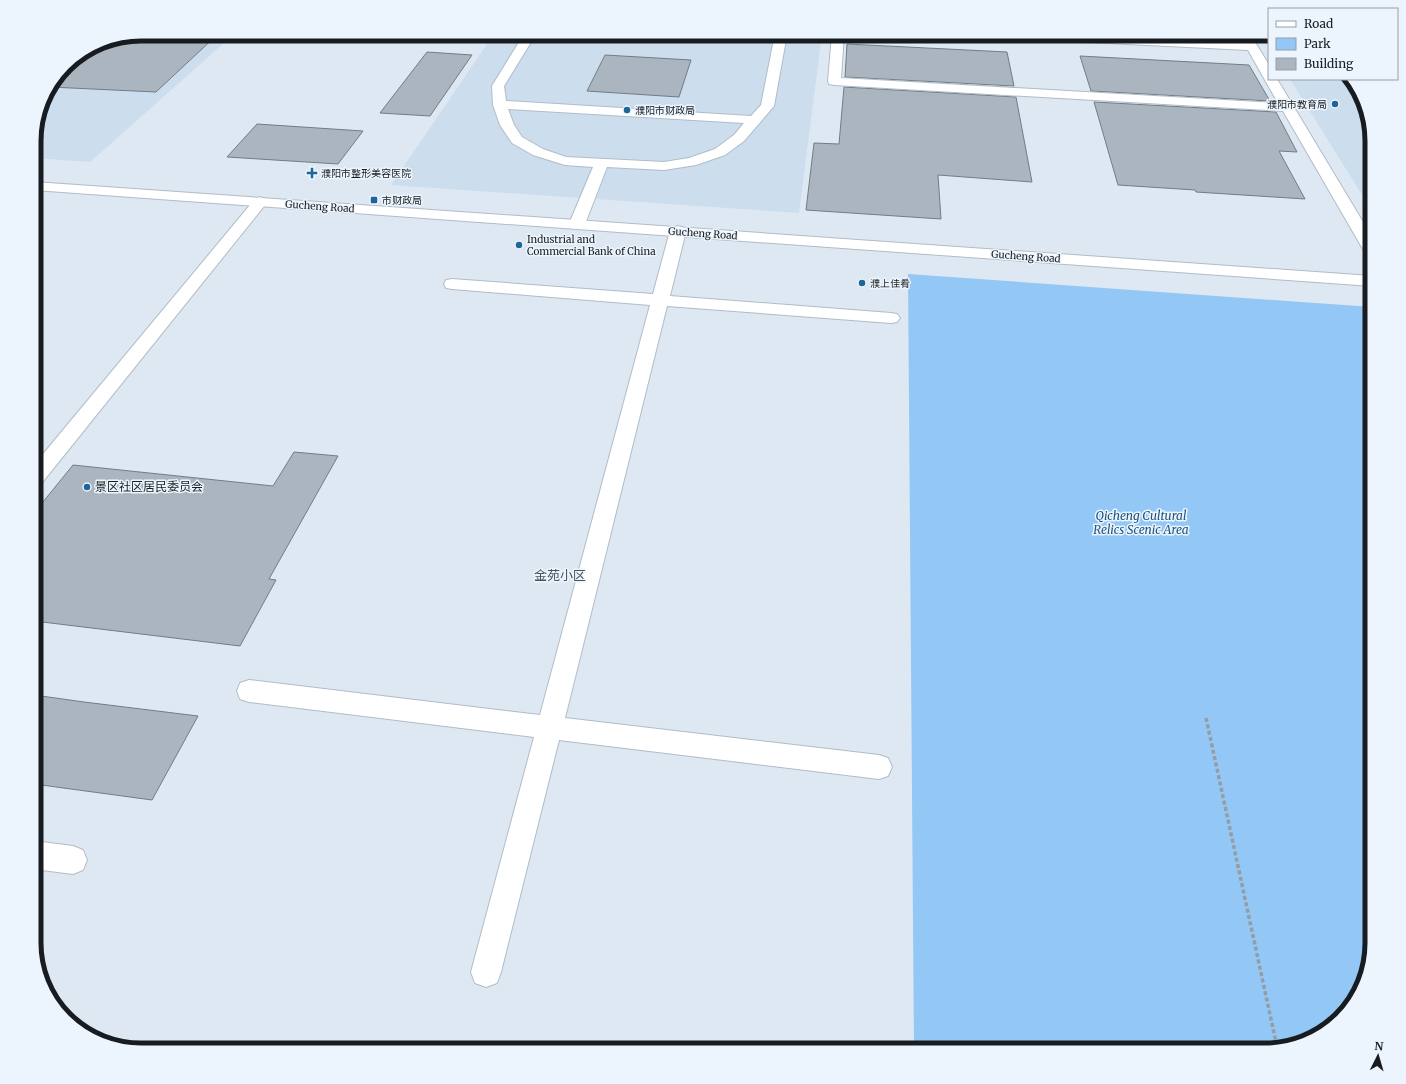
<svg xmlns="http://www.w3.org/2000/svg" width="1406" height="1084" font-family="Merriweather,'Noto Sans SC',serif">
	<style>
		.built { fill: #cde }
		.green { fill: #93c7f5 }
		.building { fill: #aab5c0; stroke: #717c85 }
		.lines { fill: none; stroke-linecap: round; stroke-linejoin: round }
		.lane-casing { stroke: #b1bcc7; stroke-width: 2 }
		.street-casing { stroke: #b1bcc7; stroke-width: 2 }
		.secondary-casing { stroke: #b1bcc7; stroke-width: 2 }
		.path { stroke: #949ca5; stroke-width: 3.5; stroke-dasharray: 4 2.5; stroke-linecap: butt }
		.lane { fill: #fff; fill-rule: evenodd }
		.street { fill: #fff; fill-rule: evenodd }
		.secondary { fill: #fff; fill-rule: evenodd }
		.poi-dot { fill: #20659a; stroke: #ecf5fe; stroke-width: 1.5 }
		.labels { text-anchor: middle; stroke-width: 3; stroke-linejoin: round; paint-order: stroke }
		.far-poi-label { font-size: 10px; fill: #181c20; stroke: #ecf5fe; text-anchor: start }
		.far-street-label { font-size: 10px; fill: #181c20; stroke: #ecf5fe }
		.poi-label { font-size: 12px; fill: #181c20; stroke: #ecf5fe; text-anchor: start }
		.park-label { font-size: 12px; font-style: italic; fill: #1d537e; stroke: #ecf5fe }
		.neighbourhood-label { font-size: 13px; fill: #48525a; stroke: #ecf5fe }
		.rim { fill: none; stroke: #181c20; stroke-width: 5 }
	</style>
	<rect width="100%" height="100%" fill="#dde8f3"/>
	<g class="built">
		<path d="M141,34H234L90,162L34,158V134L45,94L70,61L100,42Z"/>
		<path d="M494,34H822L799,213L391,185Z"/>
		<path d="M1290,79H1349L1361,94L1372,141V211Z"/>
	</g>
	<g class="green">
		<path d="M678,34H770L769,39Z"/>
		<path d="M908,274L1372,307V943L1366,977L1350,1008L1312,1039L1265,1050H914Z"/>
	</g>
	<g class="building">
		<path d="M141,34H218L156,92L50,87L70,61L100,42Z"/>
		<path d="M847,44L1007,52L1014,86L845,77Z"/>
		<path d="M427,52L472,55L430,116L380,113Z"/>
		<path d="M605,55L691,60L679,97L587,91Z"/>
		<path d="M1080,56L1249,65L1270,101L1091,91Z"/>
		<path d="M844,87L1016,97L1032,182L938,175L941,219L806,210L814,143L839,144Z"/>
		<path d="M1094,102L1276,112L1297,152L1279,151L1305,199L1196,192L1195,190L1118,185Z"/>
		<path d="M257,124L363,131L338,164L227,157Z"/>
		<path d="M294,452L338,456L269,579L276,580L240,646L34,621V513L73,465L273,486Z"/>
		<path d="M34,695L84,702L198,716L152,800L34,784Z"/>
	</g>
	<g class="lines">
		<defs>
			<g id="lane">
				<path d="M524,34H536L504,86L506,101L751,116L761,105L775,34H787L774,106L744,141L725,155L696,165L664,170L607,167L585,224L583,227L577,229L571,227L569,224L593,167L565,165L533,155L512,143L500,125L493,105L492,86ZM508,109L744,123L734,135L715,149L689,158L664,162L566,157L543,149L522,137L514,125Z"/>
				<path d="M832,34H844L841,78L1278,103L1248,50L1005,38L1001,37L999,34H1073L1244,43L1240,34H1250L1269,65V79H1277L1372,237V256L1366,254L1364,251L1283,111L834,85L829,84L828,81Z"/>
				<path d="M260,197L265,199L268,202L265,205L41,484L34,486V465L255,199Z"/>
			</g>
			<g id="street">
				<path d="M678,226L684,228L686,231L670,296L891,313L897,314L900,318L897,322L891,323L667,306L565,718L879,755L888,758L892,767L888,776L879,779L559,740L501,972L497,983L486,987L475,983L471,972L534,737L249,702L240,699L237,691L240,683L249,680L540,715L650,305L452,289L446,288L444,284L446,280L452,279L653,294L670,231L672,228Z"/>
				<path d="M34,841L73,846L83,850L87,860L83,870L73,874L34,869Z"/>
			</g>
			<path id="secondary" d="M34,182L1372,276V286L34,190Z"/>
		</defs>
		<use href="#lane" class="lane-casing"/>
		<use href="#street" class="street-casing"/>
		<use href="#secondary" class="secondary-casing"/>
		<path class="path" d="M1206,718L1277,1047"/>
		<use href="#lane" class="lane"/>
		<use href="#street" class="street"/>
		<use href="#secondary" class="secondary"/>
	</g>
	<g class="poi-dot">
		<circle cx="1335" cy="104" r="4"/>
		<circle cx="627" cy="110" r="4"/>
		<path d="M310 167h4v4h4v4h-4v4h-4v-4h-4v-4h4z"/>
		<rect x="370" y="196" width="8" height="8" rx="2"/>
		<circle cx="519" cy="245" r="4"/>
		<circle cx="862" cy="283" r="4"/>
		<circle cx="87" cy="487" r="4"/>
	</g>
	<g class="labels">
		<g class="far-poi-label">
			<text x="1327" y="108" text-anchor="end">濮阳市教育局</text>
			<text x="635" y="114">濮阳市财政局</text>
			<text x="321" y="177">濮阳市整形美容医院</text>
			<text x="382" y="204">市财政局</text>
			<text x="527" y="243">Industrial and<tspan x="527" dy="12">Commercial Bank of China</tspan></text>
			<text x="870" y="287">濮上佳肴</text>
		</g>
		<g class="far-street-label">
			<text transform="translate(320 206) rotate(4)" y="4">Gucheng Road</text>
			<text transform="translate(703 233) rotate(4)" y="4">Gucheng Road</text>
			<text transform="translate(1026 256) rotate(4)" y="4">Gucheng Road</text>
		</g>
		<g class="poi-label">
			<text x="95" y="491">景区社区居民委员会</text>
		</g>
		<g class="park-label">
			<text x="1141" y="520">Qicheng Cultural<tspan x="1141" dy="14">Relics Scenic Area</tspan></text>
		</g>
		<g class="neighbourhood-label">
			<text x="560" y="580">金苑小区</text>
		</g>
	</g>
	<path d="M0 0H1406V1084H0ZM141 41H1265A100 100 0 0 1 1365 141V943A100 100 0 0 1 1265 1043H141A100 100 0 0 1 41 943V141A100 100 0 0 1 141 41Z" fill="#ecf5fe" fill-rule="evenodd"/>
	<path class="rim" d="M141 41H1265A100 100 0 0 1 1365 141V943A100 100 0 0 1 1265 1043H141A100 100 0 0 1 41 943V141A100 100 0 0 1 141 41Z"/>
	<rect x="1268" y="8" width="130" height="72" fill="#ecf5fe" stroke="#979ea5"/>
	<rect x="1276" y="21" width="20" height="6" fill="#ffffff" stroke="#979ea5"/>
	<text x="1304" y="28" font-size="12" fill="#181c20">Road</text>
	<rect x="1276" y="38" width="20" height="12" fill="#93c7f5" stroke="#979ea5"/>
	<text x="1304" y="48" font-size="12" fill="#181c20">Park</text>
	<rect x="1276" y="58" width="20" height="12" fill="#aab5c0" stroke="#979ea5"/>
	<text x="1304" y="68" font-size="12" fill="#181c20">Building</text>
	<g transform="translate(1378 1056) rotate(5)" stroke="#ecf5fe" stroke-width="3" paint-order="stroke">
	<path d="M0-3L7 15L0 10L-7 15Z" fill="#181c20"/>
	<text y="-6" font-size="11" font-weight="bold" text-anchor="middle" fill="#181c20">N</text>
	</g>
</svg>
